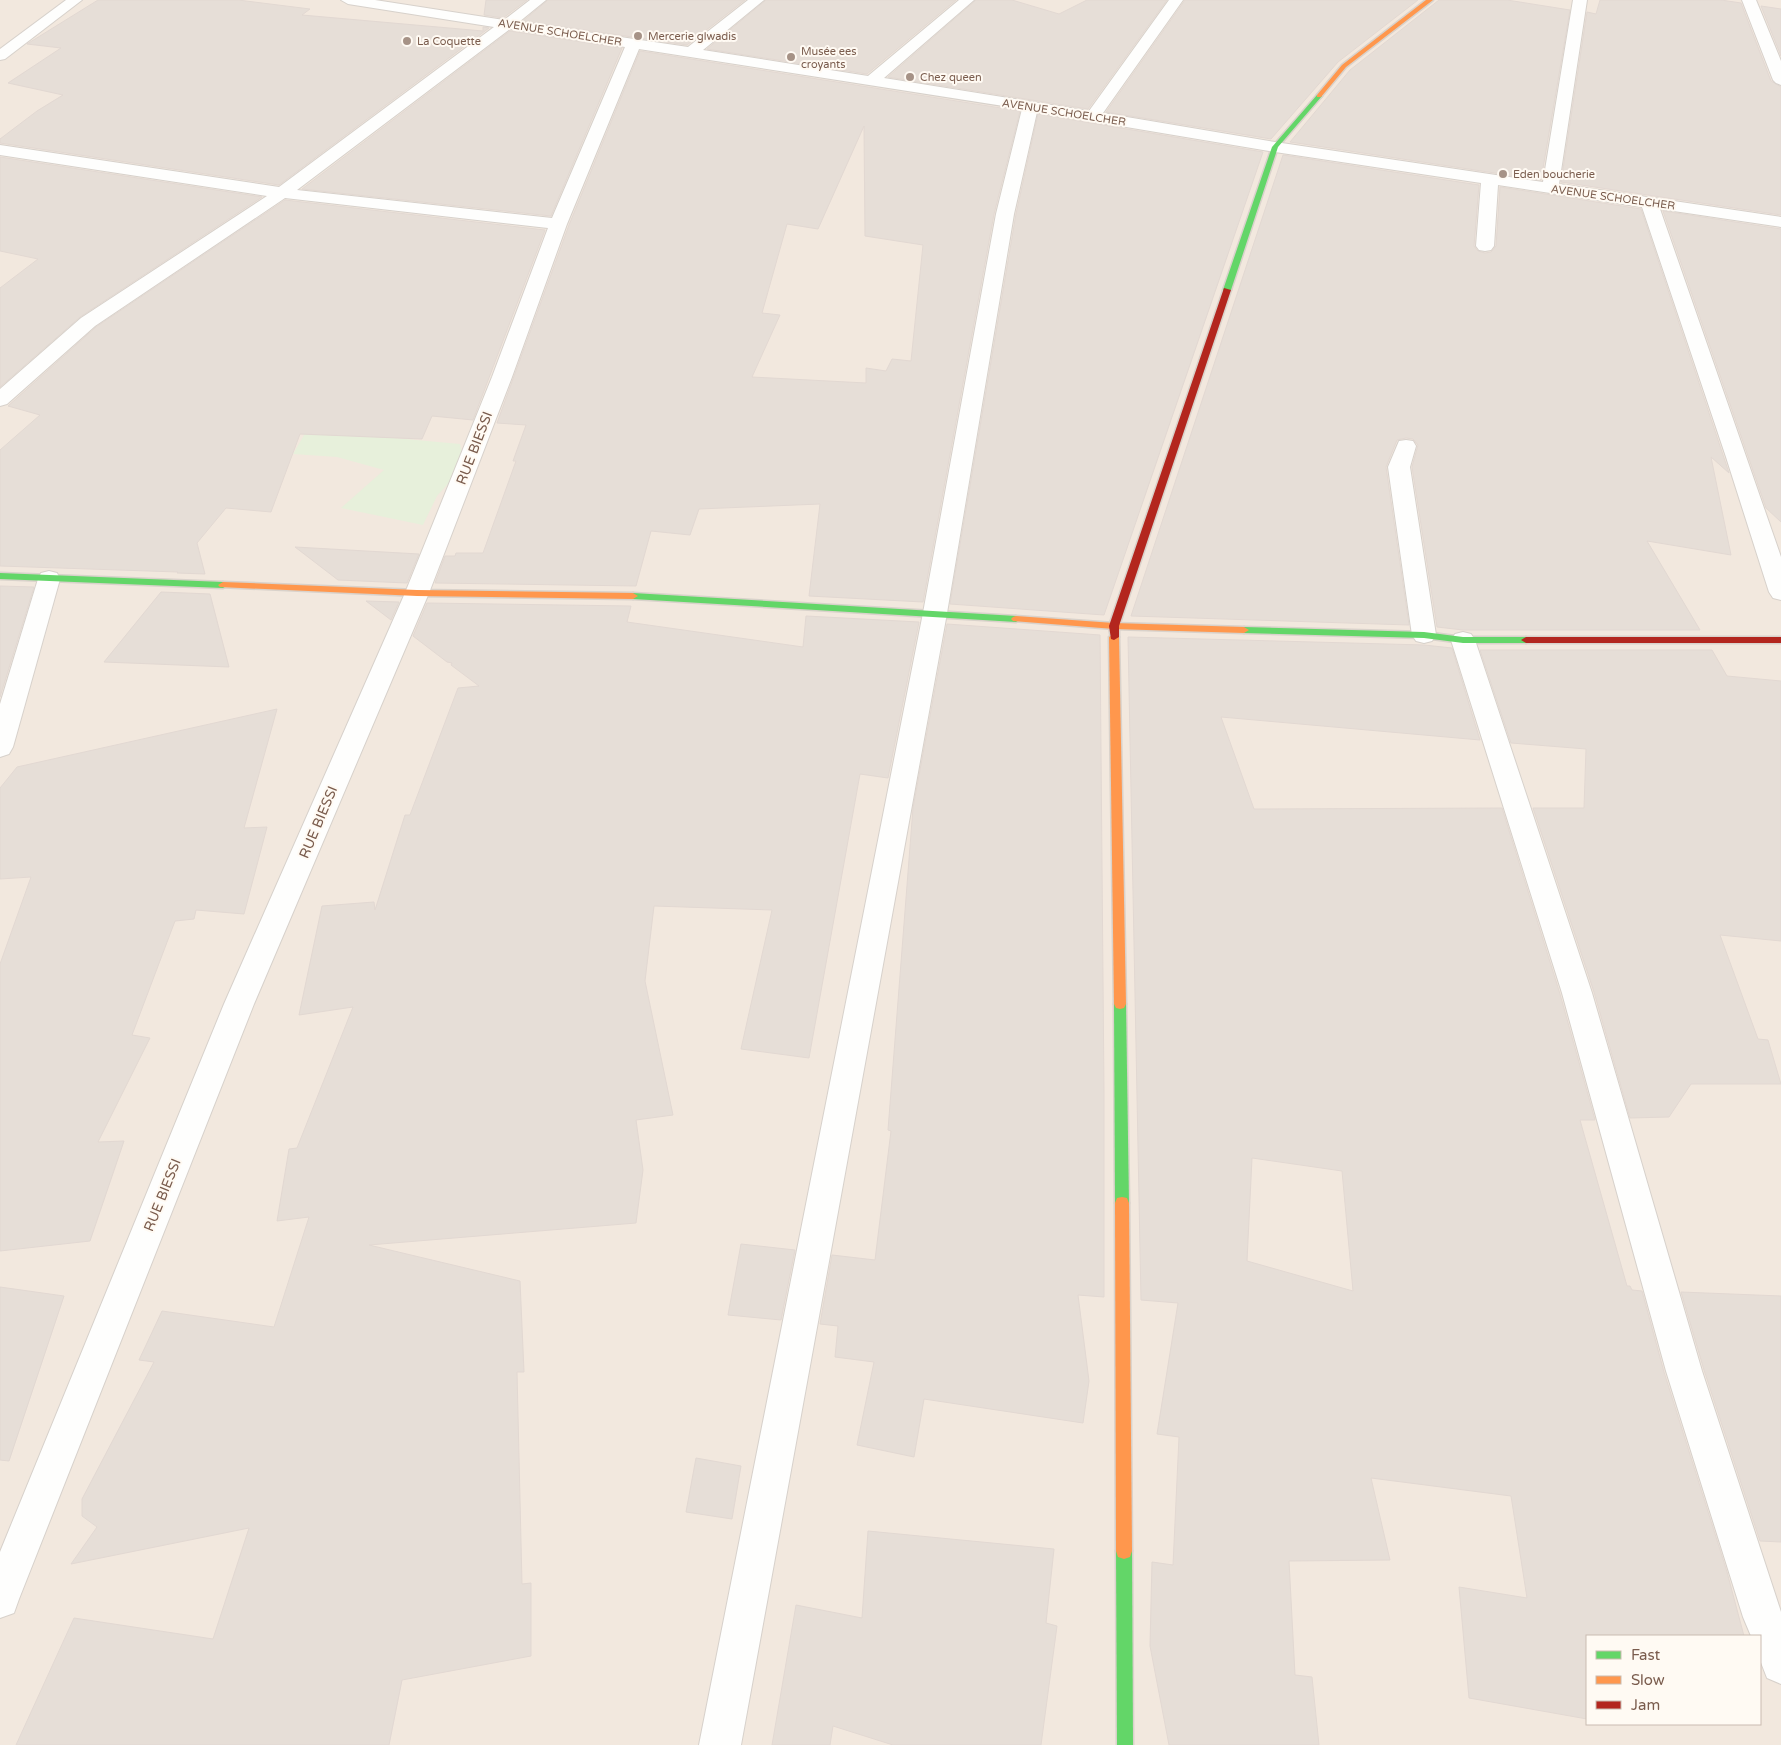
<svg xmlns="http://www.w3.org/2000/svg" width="1781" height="1745" font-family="'Varela Round',sans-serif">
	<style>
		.residential { fill: #f2e8de; fill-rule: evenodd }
		.green { fill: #e7f0db }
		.building { fill: #e6ded7; stroke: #e2d8d2; fill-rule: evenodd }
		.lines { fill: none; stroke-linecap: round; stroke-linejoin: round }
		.street-casing { stroke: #d7d1cb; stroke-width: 2 }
		.fast-casing { stroke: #d9d2cb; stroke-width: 3 }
		.slow-casing { stroke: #d9d2cb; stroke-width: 3 }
		.jam-casing { stroke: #d9d2cb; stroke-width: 3 }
		.street { fill: #fefefd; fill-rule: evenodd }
		.fast { fill: #63d668; fill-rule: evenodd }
		.slow { fill: #ff974d; fill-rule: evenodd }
		.jam { fill: #b3261e; fill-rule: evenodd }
		.poi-dot { fill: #a69286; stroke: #fffaf3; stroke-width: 2 }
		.labels { text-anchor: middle; stroke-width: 4; stroke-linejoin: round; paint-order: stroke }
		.far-street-label { font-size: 11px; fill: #7a5c4d; stroke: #fffaf3 }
		.far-poi-label { font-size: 11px; fill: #7a5c4d; stroke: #fffaf3; text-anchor: start }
		.street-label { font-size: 14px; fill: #7a5c4d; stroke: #fffaf3 }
	</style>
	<rect width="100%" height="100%" fill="#f9f5f0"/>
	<path class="residential" d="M0,0H1781V1745H0ZM1587,1636H1760V1724H1587Z"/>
	<path class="green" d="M307,430L460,444L465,465L437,496L423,525L341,508L384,470L337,457L293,454Z"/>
	<g class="building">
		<path d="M98,0H238L310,9L302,15L483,31V27L489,28L279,185L0,143V139L37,111L63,95L8,83L61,48L27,44Z"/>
		<path d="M486,0H527L503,18L484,15Z"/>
		<path d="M548,0H745L687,45L523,21Z"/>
		<path d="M766,0H956L867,74L707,49Z"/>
		<path d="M976,0H1012L1059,14L1087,0H1167L1088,109L888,77Z"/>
		<path d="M1185,0H1418L1338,62L1271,139L1106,112Z"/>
		<path d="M1439,0H1507L1570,10L1541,180L1290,142L1350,70Z"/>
		<path d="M1600,0H1721L1741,3L1771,81L1781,87V215L1561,182L1587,12L1596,14Z"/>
		<path d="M1761,6L1781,9V56Z"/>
		<path d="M510,31L622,48L551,216L302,189Z"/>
		<path d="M640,51L1020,111L994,214L923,602L809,596L820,504L699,509L690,535L651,531L636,586L435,583L445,556H455L456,553H483L516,461H513L526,425L497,423L569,225ZM864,126L865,236L923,245L911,361L892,359L886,371L866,368V383L752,377L780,315L762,313L787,224L818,229Z"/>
		<path d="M1038,114L1263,152L1104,615L950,604L1016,214Z"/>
		<path d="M1283,155L1479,185L1474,246L1478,251L1485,253L1491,252L1496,246L1500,187L1641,209L1729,473L1711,457L1731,555L1647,541L1700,630H1463L1437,627L1412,467L1418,445L1413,439L1406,438L1397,440L1386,467L1409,625L1131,616Z"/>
		<path d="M0,157L262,197L80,317L0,387V288L38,259L0,251Z"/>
		<path d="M285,200L545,230L473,420L432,416L422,439L300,434L271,512L226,508L197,543L205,574L177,573L178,572L0,566V450L40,415L8,406L96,327Z"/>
		<path d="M1663,211L1781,229V522L1766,508Z"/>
		<path d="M295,547L419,554L407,583L338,580Z"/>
		<path d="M0,586L34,587L0,697Z"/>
		<path d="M161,592L210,594L229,667L104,662Z"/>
		<path d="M366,601L399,602L391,620Z"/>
		<path d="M427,603L631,606L627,622L803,647L806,616L919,622L888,778L860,774L809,1058L741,1049L772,910L654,906L645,981L673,1115L636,1120L643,1170L636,1223L369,1245L520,1281L524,1372H517L522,1584L531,1583V1656L402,1680L389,1745H16L74,1618L213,1639L249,1528L71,1564L97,1527L82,1516V1499L154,1362L139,1360L162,1311L274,1327L309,1217L277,1221L289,1149L297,1148L353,1007L299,1015L322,906L374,902L375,910L405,815H410L458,688L479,686L451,665L452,663L447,662L413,636Z"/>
		<path d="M947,624L1100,635L1104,1093V1297L1078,1295L1089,1381L1083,1423L924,1399L914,1457L857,1445L874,1362L835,1357L838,1326L820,1324L832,1255L875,1260L891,1131L888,1130L913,808Z"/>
		<path d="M1128,637L1424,645L1452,648L1480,740L1221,717L1254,809L1502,808L1560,994L1595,1120H1580L1627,1286H1630L1632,1290L1642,1291L1664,1372L1727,1572L1744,1636H1587V1719L1469,1698L1459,1587L1527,1598L1511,1496L1371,1478L1390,1560L1289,1561L1295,1675L1312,1677L1319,1745H1169L1150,1646L1152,1562L1173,1565L1179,1437L1157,1434L1178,1303L1141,1300ZM1252,1158L1342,1171L1353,1291L1247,1261Z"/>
		<path d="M1480,650H1712L1727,676L1781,681V941L1720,935L1758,1039L1768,1040L1781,1084H1691L1669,1117L1630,1118L1594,992L1533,808H1584L1586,749L1511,743Z"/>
		<path d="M277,709L244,828L267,827L244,914L196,910L194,919L175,921L132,1035L150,1038L98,1142L124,1141L90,1241L0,1251V964L31,877L0,879V788L17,767Z"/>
		<path d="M741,1244L795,1250L781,1320L728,1315Z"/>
		<path d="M0,1287L64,1296L9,1461L0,1460Z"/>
		<path d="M1681,1292L1781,1296V1542L1760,1541L1704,1370Z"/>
		<path d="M696,1458L741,1466L732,1519L686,1512Z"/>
		<path d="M868,1531L1054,1549L1046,1623L1057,1626L1041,1745H893L833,1726L830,1745H772L796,1605L862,1618Z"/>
	</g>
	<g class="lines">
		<defs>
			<g id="street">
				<path d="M66,0H82L5,59L0,60V49Z"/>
				<path d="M341,0H375L504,20L530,0H546L519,22L688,47L748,0H764L703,50L868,76L959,0H974L884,78L1089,111L1169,0H1183L1103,113L1275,142L1543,182L1573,0H1587L1559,184L1781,217V227L1660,209L1781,557V600L1773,598L1769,592L1726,457L1642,207L1498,185L1494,246L1491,250L1485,251L1479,250L1476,246L1481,183L1275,152L1037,112L1014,214L947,613L741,1745H699L923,613L996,214L1022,109L639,49L567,224L512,377L429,593L254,1004L19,1599L14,1613L0,1618V1552L224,1004L405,593L492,377L548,228L285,198L95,326L7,404L0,406V389L81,318L267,196L0,155V145L279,187L494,27L348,4ZM510,29L625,47L552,218L297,190Z"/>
				<path d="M1742,0H1756L1781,61V85L1776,83L1773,80Z"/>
				<path d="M1406,440L1413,441L1416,446L1410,467L1436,635L1432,641L1424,643L1416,641L1412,635L1388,467L1399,441Z"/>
				<path d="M49,571L57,573L60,579L13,747L9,754L0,757V704L38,579L41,573Z"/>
				<path d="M1463,632L1471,634L1475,640L1592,993L1702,1371L1781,1612V1684L1767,1678L1760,1660V1636H1751L1743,1617L1666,1371L1562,993L1451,640L1455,634Z"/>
			</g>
			<g id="fast">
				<path d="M1317,95L1322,96L1278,147L1231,290L1224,292L1223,290L1272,147Z"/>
				<path d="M0,573L223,582L228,585L223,588L0,579Z"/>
				<path d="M633,593L1016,616L1021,619L1016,622L633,599L628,596Z"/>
				<path d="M1244,627L1424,632L1463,637H1526L1531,640L1526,643H1463L1424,638L1244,633L1239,630Z"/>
				<path d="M1120,999L1124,1000L1126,1004L1129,1203L1127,1208L1122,1209L1117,1208L1115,1203L1114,1004L1116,1000Z"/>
				<path d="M1124,1543L1130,1545L1132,1551L1133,1745H1117L1116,1551L1118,1545Z"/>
			</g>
			<g id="slow">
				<path d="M1426,0H1433L1346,67L1321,97H1317V95L1342,65Z"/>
				<path d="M223,582L417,590L633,593L638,596L633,599L417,596L220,587L218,585Z"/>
				<path d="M1016,616L1114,623L1244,627L1249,630L1244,633L1114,629L1013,621L1011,619L1013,617Z"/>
				<path d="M1114,634L1119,637L1126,1004L1124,1008L1120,1009L1116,1008L1114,1004L1109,637Z"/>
				<path d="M1122,1197L1127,1198L1129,1203L1132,1551L1130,1557L1124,1559L1118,1557L1116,1551L1115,1203L1117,1198Z"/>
			</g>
			<g id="jam">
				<path d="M1224,288L1231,290L1119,626V637L1114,640L1111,639L1109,626Z"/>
				<path d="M1526,637H1781V643H1526L1521,640Z"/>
			</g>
		</defs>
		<use href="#street" class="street-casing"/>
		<use href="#fast" class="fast-casing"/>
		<use href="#slow" class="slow-casing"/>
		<use href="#jam" class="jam-casing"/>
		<use href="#street" class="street"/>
		<use href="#fast" class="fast"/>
		<use href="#slow" class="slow"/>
		<use href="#jam" class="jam"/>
	</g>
	<g class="poi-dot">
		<circle cx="638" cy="36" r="5"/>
		<circle cx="407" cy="41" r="5"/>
		<circle cx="791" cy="57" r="5"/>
		<circle cx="910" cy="77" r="5"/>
		<circle cx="1503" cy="174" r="5"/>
	</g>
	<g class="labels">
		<g class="far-street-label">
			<text transform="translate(560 32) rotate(9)" y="4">AVENUE SCHOELCHER</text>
			<text transform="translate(1064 112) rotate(9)" y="4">AVENUE SCHOELCHER</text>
			<text transform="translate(1613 197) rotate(8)" y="4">AVENUE SCHOELCHER</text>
		</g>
		<g class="far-poi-label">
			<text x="648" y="40">Mercerie glwadis</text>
			<text x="417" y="45">La Coquette</text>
			<text x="801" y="55">Musée ees<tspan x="801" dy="13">croyants</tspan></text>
			<text x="920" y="81">Chez queen</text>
			<text x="1513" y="178">Eden boucherie</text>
		</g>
		<g class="street-label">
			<text transform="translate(474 448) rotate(-69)" y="5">RUE BIESSI</text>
			<text transform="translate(318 822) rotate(-67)" y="5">RUE BIESSI</text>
			<text transform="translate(162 1195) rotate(-68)" y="5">RUE BIESSI</text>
		</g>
	</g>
	<rect x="1586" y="1635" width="175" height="90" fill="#fffaf3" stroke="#cabbb1"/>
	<rect x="1596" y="1651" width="25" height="8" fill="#63d668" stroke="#cabbb1"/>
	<text x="1631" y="1660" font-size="15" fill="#7a5c4d">Fast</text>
	<rect x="1596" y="1676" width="25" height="8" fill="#ff974d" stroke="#cabbb1"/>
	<text x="1631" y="1685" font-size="15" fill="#7a5c4d">Slow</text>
	<rect x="1596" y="1701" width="25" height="8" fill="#b3261e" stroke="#cabbb1"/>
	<text x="1631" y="1710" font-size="15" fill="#7a5c4d">Jam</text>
</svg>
